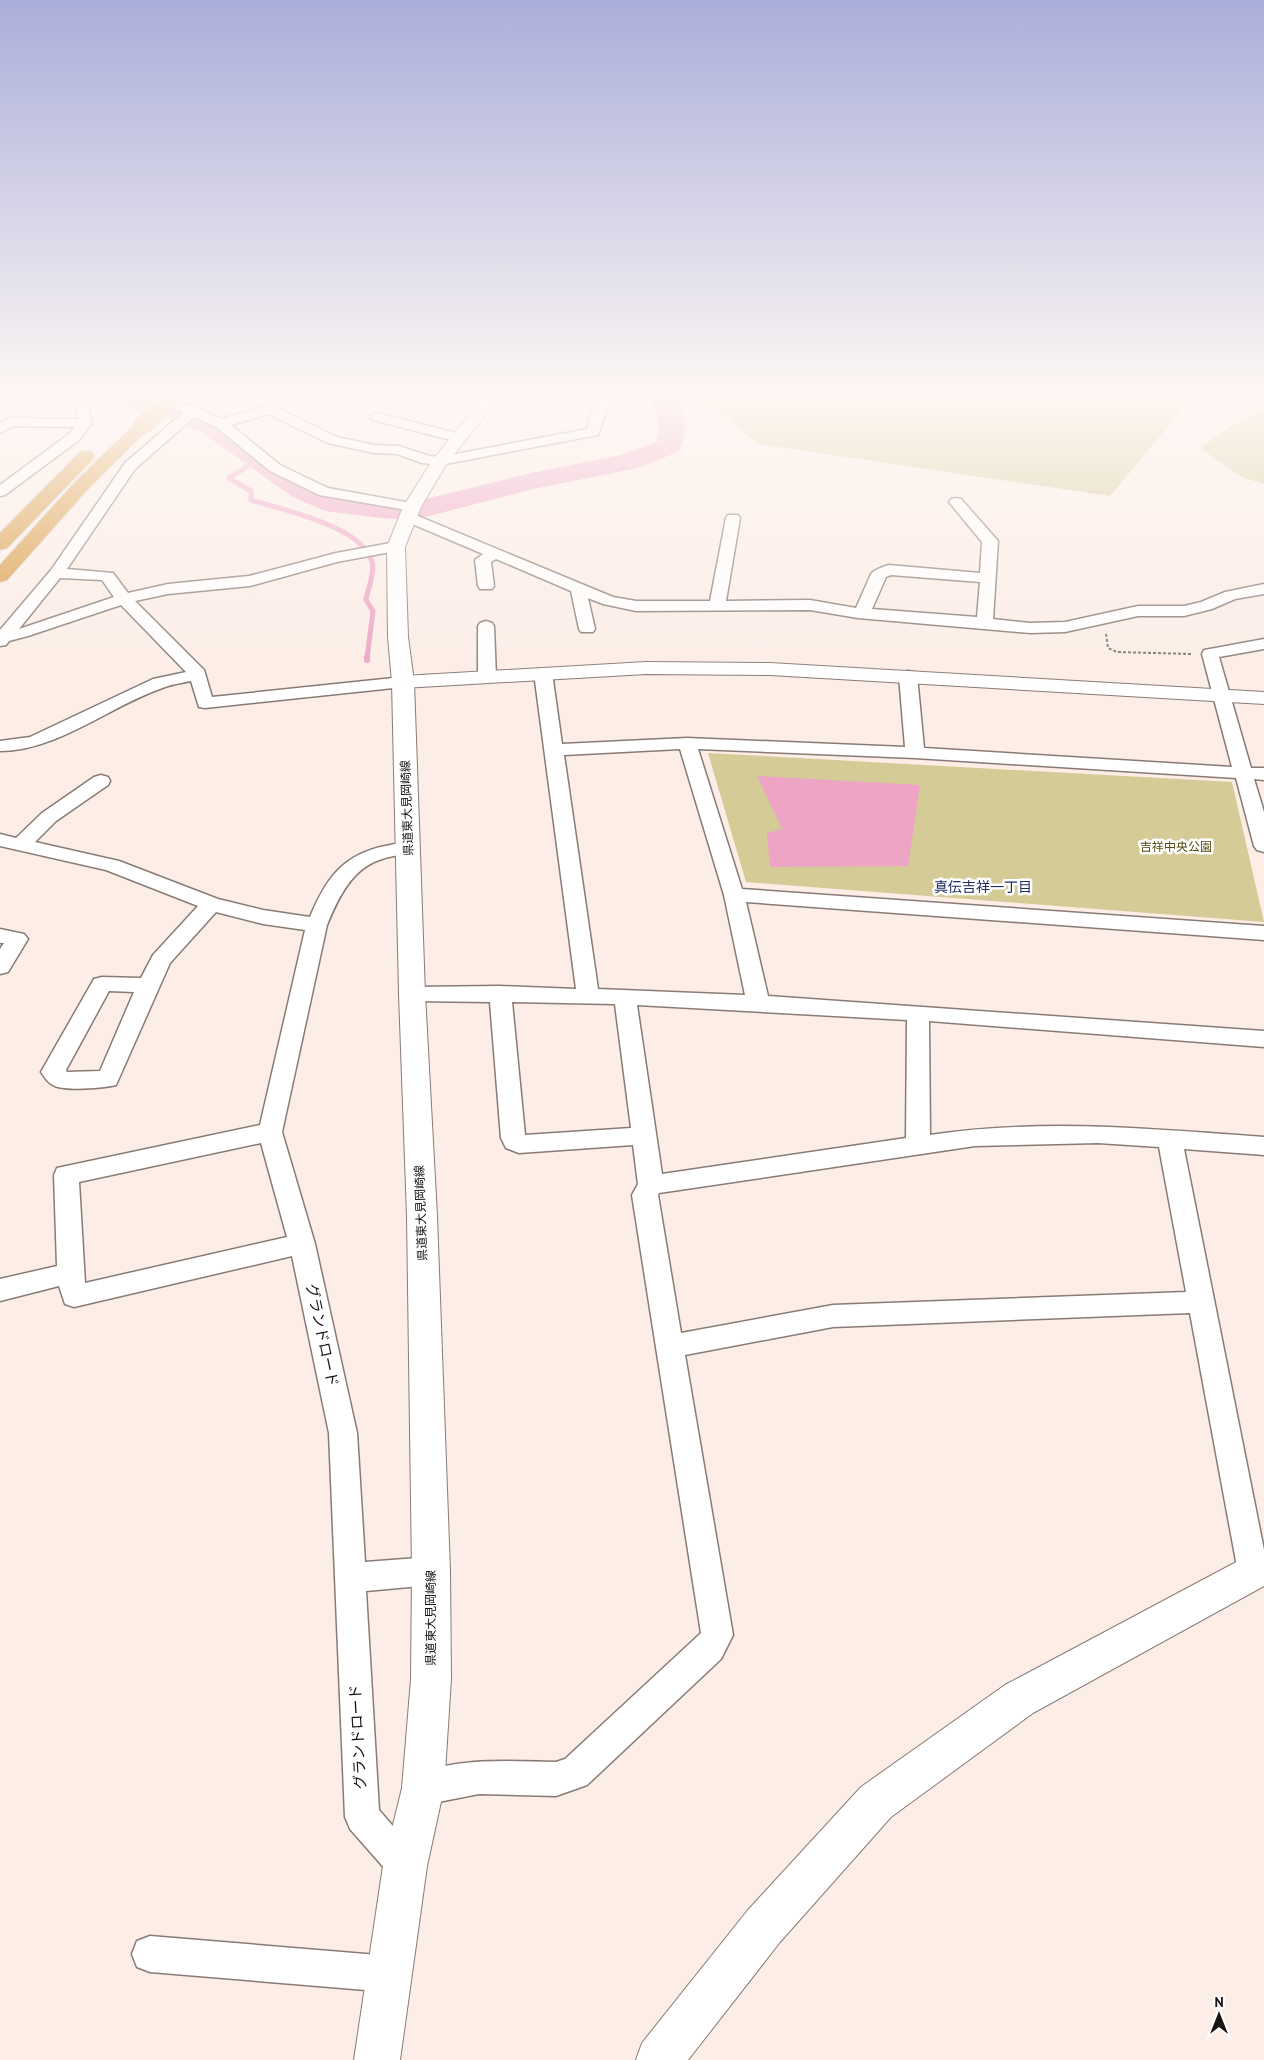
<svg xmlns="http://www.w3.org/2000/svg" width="1264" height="2060" font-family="'PT Sans','Noto Sans JP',sans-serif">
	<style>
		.green { fill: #d4cb97 }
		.water { fill: #eda4c5 }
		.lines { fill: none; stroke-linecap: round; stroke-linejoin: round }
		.stream-far1 { stroke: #eda4c5; stroke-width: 5 }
		.stream { stroke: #eda4c5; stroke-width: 6 }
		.river { fill: #eda4c5; fill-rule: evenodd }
		.minor-casing { stroke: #887b75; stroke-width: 3 }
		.tertiary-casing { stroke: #887b75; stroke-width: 2 }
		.secondary-casing { stroke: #887b75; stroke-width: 2 }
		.motorway-casing { stroke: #d1d0d0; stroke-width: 2 }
		.path { stroke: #807672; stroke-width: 2; stroke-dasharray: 3 2; stroke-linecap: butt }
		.minor { fill: #fff; fill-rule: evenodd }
		.tertiary { fill: #fff; fill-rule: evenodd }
		.secondary { fill: #fff; fill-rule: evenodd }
		.motorway { fill: #d99a40; fill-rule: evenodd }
		.motorway-bridge-casing { stroke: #d1d0d0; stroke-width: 20; stroke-linecap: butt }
		.motorway-bridge { stroke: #d99a40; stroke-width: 18 }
		.labels { text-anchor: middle; stroke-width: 5; stroke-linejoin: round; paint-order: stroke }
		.street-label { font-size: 12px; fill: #191412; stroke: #fff }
		.park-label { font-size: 12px; fill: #574d14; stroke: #fff }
		.neighbourhood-label { font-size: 14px; fill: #1e2b63; stroke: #fff }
		.near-street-label { font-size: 15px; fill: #191412; stroke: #fff }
	</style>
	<rect width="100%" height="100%" fill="#fcede6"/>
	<g class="green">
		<path d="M696,393H1163L1186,405L1110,496L758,444Z"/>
		<path d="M1264,410V484L1242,477L1200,448L1234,424Z"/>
		<path d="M708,753L1232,782L1264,922L746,882Z"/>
	</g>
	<path class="water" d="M757,776L920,785L908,866L770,867L767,833L782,829Z"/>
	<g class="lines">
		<path class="stream-far1" d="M256,461L229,478L251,491V500C281,509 364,527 372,562C375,573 368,588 366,600L373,611L367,658"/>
		<path class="stream" d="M367,660V657"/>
		<path class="river" d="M96,393H136L195,412L219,422L313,485L341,497L382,502H414L531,473L621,455L657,442L659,426L652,398L656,393H674C685,408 689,436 678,452L638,468L533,489L414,520L382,518L325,511L293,497L201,432L177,422L99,398Z"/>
		<defs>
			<g id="minor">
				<path d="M81,393L86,397L92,423L79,440L5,495L0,496V485L69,434L75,427L13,426L0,433V423L10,418L78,419L74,397L75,394Z"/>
				<path d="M128,393H149L191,406L203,393H216L201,410L222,419L264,406L278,393H292L277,408L337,437L374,445L399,446L429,456L440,457L587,429C590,416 596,397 611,393C615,392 622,393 627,393L607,409L598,435L440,465L422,463L397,454L374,453L328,443L268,414L231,425L280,465L328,488L417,504L419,507L417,510L412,511L319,495L270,471L216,427L194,417L135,469L67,569L113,573L128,593L168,584L249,576L336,553L396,542L401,544L404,547L401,550L337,562L250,586L168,594L135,601L204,670L212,697L403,677L409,678L412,682L409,686L403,687L205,708L199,707L191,681C182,683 173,684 165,687C111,705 58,751 0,751V741L30,737L153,679L186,672L121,605L28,636L9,641L6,645L0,646V630L51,570L125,463L184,412L129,396ZM60,578L102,580L114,597L19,629Z"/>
				<path d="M686,393H711C705,399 692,399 686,393Z"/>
				<path d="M378,413L464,435L466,438L459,442L373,420L371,417L373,414Z"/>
				<path d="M956,498L961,499L998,541L993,619L1030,623L1065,622L1138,606H1184L1201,602L1225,592L1264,584V594L1235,599L1212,609L1184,616H1138L1065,632L1030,633L858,618L810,610L636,611L603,604L588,598L595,629L593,632H581L579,629L571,591L496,559L491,562L494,586L492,589H480L478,586L475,560L483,554L403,520L401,517L403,514H413L613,597L636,601H710L726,518L728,515H738L740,518L726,601L810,600L856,608L871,574C875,569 883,567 889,565L980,573L982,542L949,502L951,499ZM891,575L980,582L977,617L872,609L886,577Z"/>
				<path d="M486,621L492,623L494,626L496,677L493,681L487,682L481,681L478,677V626L480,623Z"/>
				<path d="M1264,639V649L1219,657L1251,768H1264V780L1254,779L1264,812V852L1257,850L1254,846L1236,778L915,758L698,749L742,889L1264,926V940L746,902L768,996L1264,1031V1047L929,1021L930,1135C1042,1118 1152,1129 1264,1137V1155L1184,1149L1264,1550V1582L1253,1586L1242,1582L1238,1572L1190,1313L833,1327L685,1355L733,1635L721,1659L587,1785L556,1796L479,1794L423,1805L411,1800L406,1788L411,1776C457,1757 507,1761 556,1762L565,1759L701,1633L632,1195L638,1184L633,1145L519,1153L506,1148L501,1138L490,1002L412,1001L404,999L401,994L404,989L412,987L500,986L576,989L534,673L537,669H549L552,673L562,744L687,738L905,747L899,676L902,672L908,671L914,672L917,676L924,748L1232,767L1202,654L1204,650L1210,649ZM680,749L724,895L745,995L598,989L564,755ZM512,1002L615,1004L631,1128L525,1135ZM637,1005L907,1020L906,1138L662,1174ZM1098,1143L1159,1147L1186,1292L833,1305L681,1333L658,1195L659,1193L975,1146Z"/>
				<path d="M101,775L108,777L110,781L108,785L56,821L35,842L119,861L218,899L263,910L310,917C326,879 342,855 385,846C395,844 406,841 416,844L419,848L416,852C405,855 393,855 382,859C352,868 338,898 327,925L282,1132L315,1244L357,1433L365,1562L431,1557L442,1561L446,1571L442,1581L431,1585L366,1591L379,1810L417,1854L423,1866L417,1878L405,1884L393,1878L350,1829L345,1817L329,1433L292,1256L74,1307L65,1304L59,1286L0,1301V1279L57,1266L54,1175L57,1168L260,1125L305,930L263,924L216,912L170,963L116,1085C104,1088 67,1091 55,1086C49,1084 45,1078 41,1072L94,979L102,977L141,978L153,955L198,906L106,870L0,846V834L16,838L42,813L94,777ZM109,991L134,992L100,1071L67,1072L66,1070ZM261,1143L287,1237L85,1283L79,1182Z"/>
				<path d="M0,929L24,934L28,939L8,972L0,974V949L4,943H0Z"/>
				<path d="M150,1936L390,1956L403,1961L408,1974L403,1987L390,1992L150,1972L137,1967L132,1954L137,1941Z"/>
			</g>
			<g id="tertiary">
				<path d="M646,662L770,663L1264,692V704L770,675L646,674L403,688L396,686L392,682L396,678L403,676Z"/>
				<path d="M1264,1552V1586L1033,1713L891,1817L780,1942L688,2060H636L642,2043L748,1910L861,1787L1005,1685L1240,1560Z"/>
			</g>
			<path id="secondary" d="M487,393H503L447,463L421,507L405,547L408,637L414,682L425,994L437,1216L450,1571L451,1679L444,1788L427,1866L400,2060H354L383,1866L402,1788L411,1679L412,1571L407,1216L399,994L392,682L388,637L387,547L403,507L432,461Z"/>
			<g id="motorway">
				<path d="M142,421L148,423L150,426L148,429L88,489L7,580L0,582V565L76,481L136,423Z"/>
				<path d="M86,451L92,452L94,456L92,460L7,548L0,550V533L80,452Z"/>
			</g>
		</defs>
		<use href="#minor" class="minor-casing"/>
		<use href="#tertiary" class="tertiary-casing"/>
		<use href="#secondary" class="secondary-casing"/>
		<use href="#motorway" class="motorway-casing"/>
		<path class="path" d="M1106,634L1108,648L1117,652L1191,654"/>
		<use href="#minor" class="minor"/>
		<use href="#tertiary" class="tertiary"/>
		<use href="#secondary" class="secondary"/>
		<use href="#motorway" class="motorway"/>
		<defs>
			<path id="motorway-bridge" d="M142,426L178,393"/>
		</defs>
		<use href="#motorway-bridge" class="motorway-bridge-casing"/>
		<use href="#motorway-bridge" class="motorway-bridge"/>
	</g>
	<linearGradient id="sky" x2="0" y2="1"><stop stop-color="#aaaeda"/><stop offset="0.58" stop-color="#fef7f4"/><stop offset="1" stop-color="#fef7f4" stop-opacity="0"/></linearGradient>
	<rect width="1264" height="682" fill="url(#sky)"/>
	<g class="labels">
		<g class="street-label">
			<text transform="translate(407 808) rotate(-92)" y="4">県道東大見岡崎線</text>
			<text transform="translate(421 1213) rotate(-92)" y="4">県道東大見岡崎線</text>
			<text transform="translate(431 1618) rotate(-90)" y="4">県道東大見岡崎線</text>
		</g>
		<g class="park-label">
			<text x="1176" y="851">吉祥中央公園</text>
		</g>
		<g class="neighbourhood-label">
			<text x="983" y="892">真伝吉祥一丁目</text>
		</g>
		<g class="near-street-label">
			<text transform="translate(322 1335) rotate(78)" y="5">グランドロード</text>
			<text transform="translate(358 1737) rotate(-93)" y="5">グランドロード</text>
		</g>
	</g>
	<g transform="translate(1219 2015)" stroke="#ffffff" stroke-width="4" paint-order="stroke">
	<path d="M0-4L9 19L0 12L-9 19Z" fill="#191412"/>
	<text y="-8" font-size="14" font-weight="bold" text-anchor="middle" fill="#191412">N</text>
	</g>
</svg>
